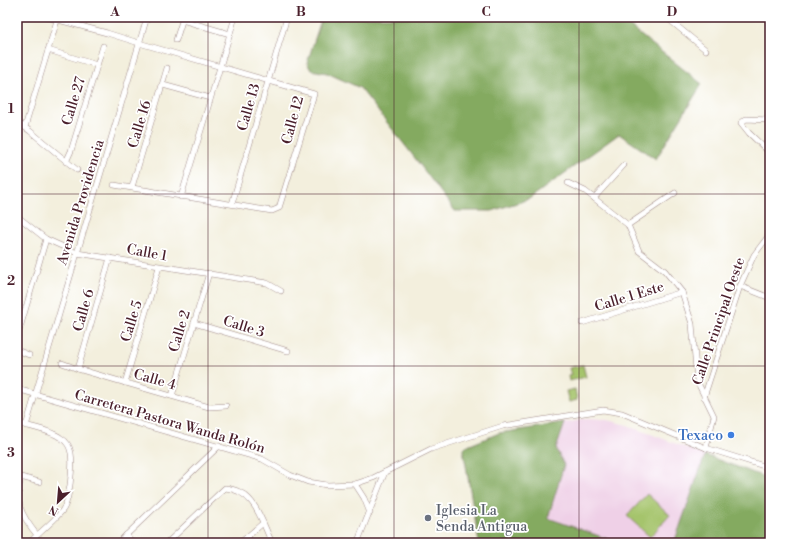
<svg xmlns="http://www.w3.org/2000/svg" width="787" height="560" font-family="'Libre Bodoni',serif">
	<style>
		.built { fill: #efd0e7 }
		.green { fill: #a5c46c; stroke: #78724c }
		.forest { fill: #84aa60; stroke: #676446 }
		.lines { fill: none; stroke-linecap: round; stroke-linejoin: round }
		.minor-casing { stroke: #9e8784; stroke-width: 6 }
		.minor { stroke: #fff; stroke-width: 5 }
		.grid { fill: none; stroke: #4a1f2b; stroke-width: 1; stroke-opacity: 0.55 }
		.shop-dot { fill: #3f7fe0; stroke: #fff; stroke-width: 1.5 }
		.worship-dot { fill: #6b7280; stroke: #fff; stroke-width: 1.5 }
		.labels { text-anchor: middle; stroke-width: 3.5; stroke-linejoin: round; paint-order: stroke }
		.street-label { font-size: 14px; fill: #4a1f2b; stroke: #fff }
		.shop-label { font-size: 14px; fill: #366cbe; stroke: #fff; text-anchor: end }
		.worship-label { font-size: 14px; fill: #5b616d; stroke: #fff; text-anchor: start }
		.neatline { fill: none; stroke: #4a1f2b; stroke-width: 1.5 }
		.grid-label { font-size: 13px; text-anchor: middle; font-weight: bold; fill: #4a1f2b }
	</style>
	<rect width="100%" height="100%" fill="#fff"/>
	<filter id="ink" filterUnits="userSpaceOnUse"><feTurbulence type="fractalNoise" baseFrequency=".025" numOctaves="2"/><feDisplacementMap in="SourceGraphic" scale="8" xChannelSelector="R" yChannelSelector="G"/><feConvolveMatrix kernelMatrix="1 2 1 2 8 2 1 2 1" color-interpolation-filters="sRGB"/></filter>
	<filter id="wash" filterUnits="userSpaceOnUse"><feTurbulence type="fractalNoise" baseFrequency=".012" numOctaves="4" result="noise"/><feDisplacementMap in="SourceGraphic" scale="16" xChannelSelector="R" yChannelSelector="G"/><feGaussianBlur stdDeviation="0.9" result="paint"/><feColorMatrix in="noise" values="0 0 0 0 0 0 0 0 0 0 0 0 0 0 0 0 0 1.4 0 .05"/><feComposite in="paint" operator="in"/></filter>
	<g filter="url(#wash)">
		<rect width="100%" height="100%" fill="#f3efdd"/>
		<path class="built" d="M586,419L607,420L627,425L705,455L674,543H619L548,518L564,465L556,449L565,423Z"/>
		<g class="green">
			<path d="M583,365L586,377L569,381L568,376L571,375L569,368Z"/>
			<path d="M575,389L577,400L569,402L566,391Z"/>
			<path d="M647,494L670,515L650,537L627,516Z"/>
		</g>
		<g class="forest">
			<path d="M322,17H618L702,84L656,159L619,134L529,199L492,211H455L411,153L360,88L327,73L311,70L307,63Z"/>
			<path d="M565,423L556,449L564,465L548,518L619,543H479L463,448L499,433Z"/>
			<path d="M705,455L770,479V543H674Z"/>
		</g>
	</g>
	<g filter="url(#ink)">
		<g class="lines">
			<defs>
				<g id="minor">
					<path d="M47,17L107,33L139,43L314,94L279,208L272,211L114,185"/>
					<path d="M666,17L706,50"/>
					<path d="M111,18L112,17"/>
					<path d="M182,20L230,34"/>
					<path d="M176,40L183,18"/>
					<path d="M48,50L97,65"/>
					<path d="M163,85L210,98"/>
					<path d="M770,120L746,119L741,123L749,133L770,153"/>
					<path d="M17,122L30,131L77,170"/>
					<path d="M25,127L58,17"/>
					<path d="M66,162L71,151L103,46"/>
					<path d="M568,183L585,191L628,225L639,251L665,271L682,292L692,324L697,381L714,416L706,448"/>
					<path d="M132,187L167,68"/>
					<path d="M181,197L235,17"/>
					<path d="M594,198L624,165"/>
					<path d="M232,204L287,17"/>
					<path d="M17,216L46,239L77,253L267,283L281,291"/>
					<path d="M628,225L675,193"/>
					<path d="M740,286L770,298"/>
					<path d="M194,323L288,351"/>
					<path d="M582,323L682,292"/>
					<path d="M17,338L46,239"/>
					<path d="M17,350L29,355"/>
					<path d="M62,363L78,369L209,407L226,406"/>
					<path d="M78,369L110,258"/>
					<path d="M125,383L159,267"/>
					<path d="M17,389L262,459L290,475L308,482L327,485L355,484L373,478L431,449L503,426L603,410L622,413L706,448L770,468"/>
					<path d="M172,396L209,273"/>
					<path d="M704,397L740,286L754,255L770,234"/>
					<path d="M17,423C30,427 51,430 61,438C66,441 70,447 71,453C73,466 70,501 62,511C53,522 39,533 29,543"/>
					<path d="M26,426L147,17"/>
					<path d="M17,476L39,482"/>
					<path d="M21,477C14,502 21,515 37,535"/>
					<path d="M355,484L364,498L370,513"/>
					<path d="M126,535L133,543"/>
					<path d="M118,543L219,446"/>
					<path d="M167,543L225,488C255,490 261,520 272,543"/>
					<path d="M240,543L263,523"/>
					<path d="M354,543L358,541L385,472"/>
				</g>
			</defs>
			<use href="#minor" class="minor-casing"/>
			<use href="#minor" class="minor"/>
		</g>
	</g>
	<path class="grid" d="M208,17V543M394,17V543M579,17V543M17,194H770M17,366H770"/>
	<circle class="shop-dot" cx="731" cy="435" r="4"/>
	<circle class="worship-dot" cx="428" cy="518" r="4"/>
	<g class="labels">
		<g class="street-label">
			<text transform="translate(73 101) rotate(-73)" y="5">Calle 27</text>
			<text transform="translate(248 107) rotate(-74)" y="5">Calle 13</text>
			<text transform="translate(292 120) rotate(-75)" y="5">Calle 12</text>
			<text transform="translate(139 124) rotate(-73)" y="5">Calle 16</text>
			<text transform="translate(80 202) rotate(-73)" y="5">Avenida Providencia</text>
			<text transform="translate(147 252) rotate(10)" y="5">Calle 1</text>
			<text transform="translate(629 296) rotate(-17)" y="5">Calle 1 Este</text>
			<text transform="translate(83 310) rotate(-74)" y="5">Calle 6</text>
			<text transform="translate(131 321) rotate(-73)" y="5">Calle 5</text>
			<text transform="translate(718 321) rotate(-71)" y="5">Calle Principal Oeste</text>
			<text transform="translate(244 326) rotate(17)" y="5">Calle 3</text>
			<text transform="translate(179 331) rotate(-73)" y="5">Calle 2</text>
			<text transform="translate(155 379) rotate(16)" y="5">Calle 4</text>
			<text transform="translate(170 421) rotate(16)" y="5">Carretera Pastora Wanda Rolón</text>
		</g>
		<g class="shop-label">
			<text x="723" y="440">Texaco</text>
		</g>
		<g class="worship-label">
			<text x="436" y="515">Iglesia La<tspan x="436" dy="16">Senda Antigua</tspan></text>
		</g>
	</g>
	<rect width="787" height="560" fill="none" stroke="#fff" stroke-width="44"/>
	<g transform="translate(58 502) rotate(206)" stroke="#ffffff" stroke-width="3" paint-order="stroke">
	<path d="M0-3L7 15L0 10L-7 15Z" fill="#4a1f2b"/>
	<text y="-6" font-size="11" font-weight="bold" text-anchor="middle" fill="#4a1f2b">N</text>
	</g>
	<rect x="22" y="22" width="743" height="516" class="neatline"/>
	<g class="grid-label">
		<text x="115" y="16">A</text>
		<text x="301" y="16">B</text>
		<text x="486" y="16">C</text>
		<text x="672" y="16">D</text>
		<text x="11" y="113">1</text>
		<text x="11" y="285">2</text>
		<text x="11" y="457">3</text>
	</g>
</svg>
